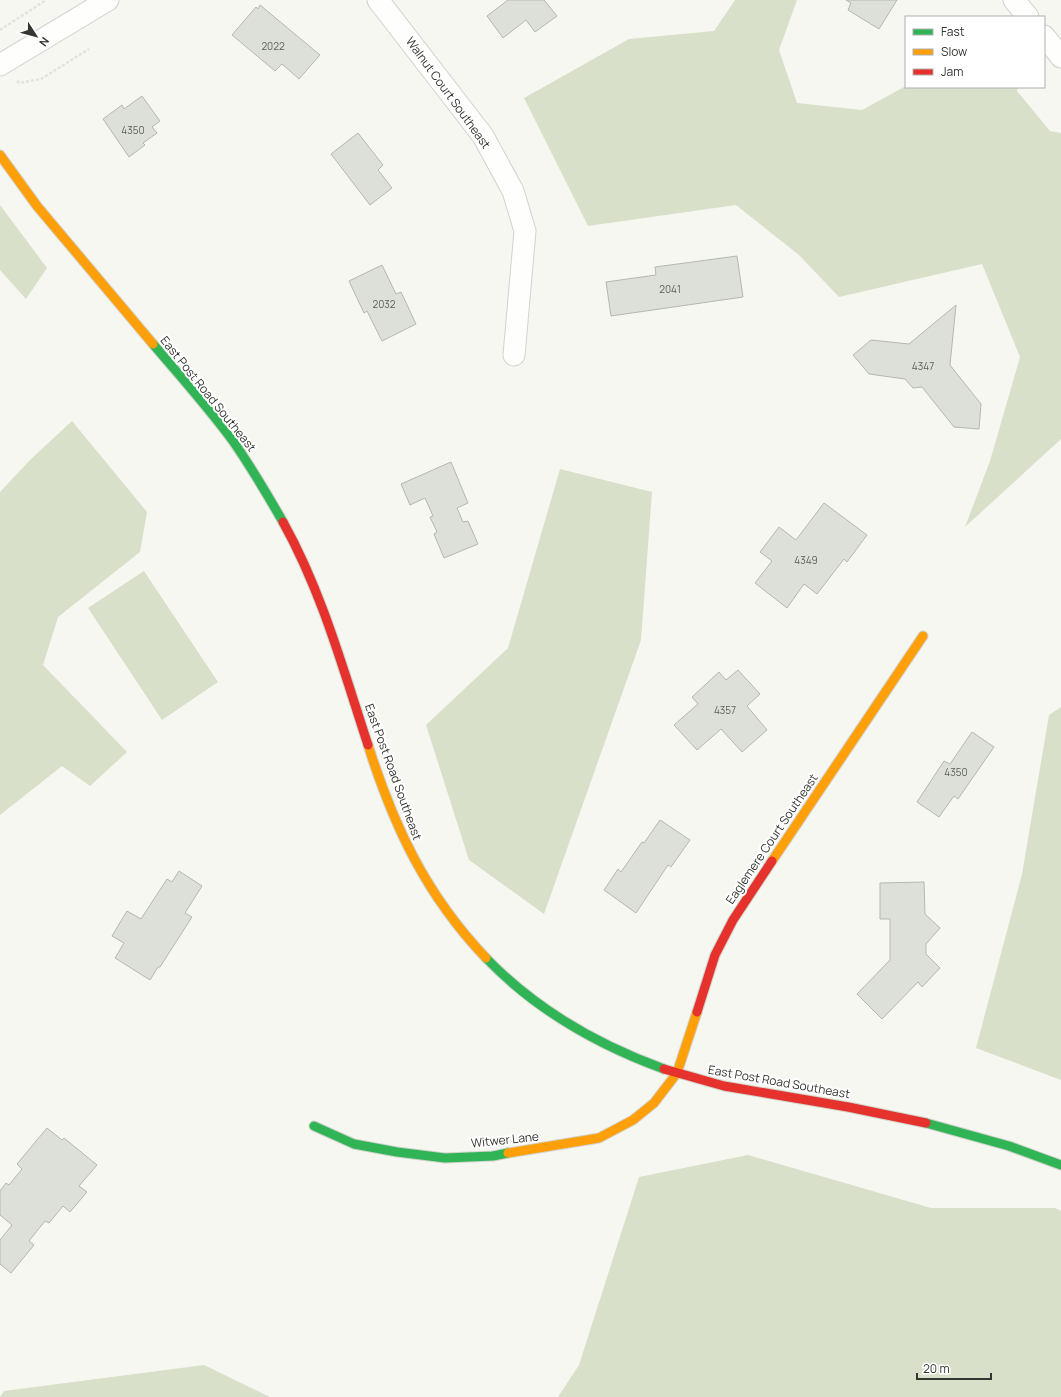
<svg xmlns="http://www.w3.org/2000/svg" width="1061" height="1397" font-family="Manrope,sans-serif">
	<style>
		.green { fill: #d9e0ca }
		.building { fill: #dddfd9; stroke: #b5b7b2 }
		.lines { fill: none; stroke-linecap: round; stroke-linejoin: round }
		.street-casing { stroke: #d1d3cd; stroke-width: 23 }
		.fast-casing { stroke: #d1d3cd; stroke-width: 11 }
		.slow-casing { stroke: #d1d3cd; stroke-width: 11 }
		.jam-casing { stroke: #d1d3cd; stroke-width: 11 }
		.path { stroke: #e2e3e1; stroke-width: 2.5; stroke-dasharray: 3 2; stroke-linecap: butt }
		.street { stroke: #fefefd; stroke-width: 21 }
		.fast { stroke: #30b455; stroke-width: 9 }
		.slow { stroke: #ff9f0a; stroke-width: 9 }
		.jam { stroke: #e5322d; stroke-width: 9 }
		.labels { text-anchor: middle; stroke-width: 4; stroke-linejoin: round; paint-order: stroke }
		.number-label { font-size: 10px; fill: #5e605b }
		.street-label { font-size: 12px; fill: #343631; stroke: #fff }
	</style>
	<rect width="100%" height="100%" fill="#f5f7f0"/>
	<g class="green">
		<path d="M735,0H797L779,50L797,103L862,110L906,86L1018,87L1017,91L1050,131L1061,133V439L965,527L990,461L1020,357L982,264L839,297L799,255L736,205L588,226L524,98L629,39L714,31Z"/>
		<path d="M0,205L47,268L26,299L0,270Z"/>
		<path d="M72,421L147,512L140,552L58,617L43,665L127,752L90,786L62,766L0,815V492L30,460Z"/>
		<path d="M560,469L652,492L641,640L544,914L469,860L426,725L508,648Z"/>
		<path d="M144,571L218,682L162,720L88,608Z"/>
		<path d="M1061,707V1080L976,1048L1022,874L1049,715Z"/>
		<path d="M748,1155L931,1208H1055L1061,1211V1397H558L579,1365L639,1177Z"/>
		<path d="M204,1365L270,1397H0L4,1391Z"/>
	</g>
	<g class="building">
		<path d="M508,0H544L557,16L535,32L526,20L503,38L487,16Z"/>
		<path d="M846,0H897L879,29L848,10L851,3Z"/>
		<path d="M260,5L320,55L299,79L282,64L275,71L232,35L256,7L258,9Z"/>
		<path d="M142,96L160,121L152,127L157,133L143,143L145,145L129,157L103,119L122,105L124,109Z"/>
		<path d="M358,133L383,165L378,170L392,188L370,205L331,154Z"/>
		<path d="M737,256L743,297L611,316L606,282L656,275L655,267Z"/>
		<path d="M382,265L396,294L401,292L416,324L382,341L367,311L364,313L349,281Z"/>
		<path d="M956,305L950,365L981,404L979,429L954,427L922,387L913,388L905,379L869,374L853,355L871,340L909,344Z"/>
		<path d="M451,462L468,503L457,508L463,522L468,521L478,544L444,558L434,534L437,532L430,517L433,516L425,498L410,505L401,484Z"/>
		<path d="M824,503L867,535L847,562L844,559L817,594L804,584L787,608L755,583L772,561L760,552L779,527L796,540Z"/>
		<path d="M738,670L760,694L747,706L767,730L742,752L721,729L697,750L674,725L698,704L692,697L719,672L726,680Z"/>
		<path d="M972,732L994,747L958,799L954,796L939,817L917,802L944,761L950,764Z"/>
		<path d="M660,820L690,840L671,867L668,865L636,913L604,890L618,869L621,872L642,842L644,843Z"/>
		<path d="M179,871L202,886L185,913L192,917L160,967H158L150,980L115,958L124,943L112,936L127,911L141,919L167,879L172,882Z"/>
		<path d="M924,882L925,914L940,928L926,944V954L940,968L922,987L918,982L882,1019L857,994L890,960V919H880V883Z"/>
		<path d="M47,1128L62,1140L64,1138L97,1165L79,1186L87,1192L70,1212L63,1206L49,1223L45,1221L29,1241L34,1245L11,1273L0,1264V1240L12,1225L0,1215V1191L6,1183L9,1185L22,1169L17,1164Z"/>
	</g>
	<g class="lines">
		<defs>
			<g id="street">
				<path d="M378,0L483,136L513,191L525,231L514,355"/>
				<path d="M1014,0L1028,17"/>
				<path d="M1044,36L1061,57"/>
				<path d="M0,65L108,0"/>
			</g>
			<g id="fast">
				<path d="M153,344C180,376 208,407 233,441C251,467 267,494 283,522"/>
				<path d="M486,958C535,1009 598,1045 664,1069"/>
				<path d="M926,1123L1009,1146L1061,1165"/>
				<path d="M314,1126L354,1144L397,1152L445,1158L493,1156L508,1153"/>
			</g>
			<g id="slow">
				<path d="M0,155L37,206L153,344"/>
				<path d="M368,745C394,827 426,895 486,958"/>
				<path d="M772,861L923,636"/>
				<path d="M508,1153L599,1138L633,1120L654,1103L677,1073L697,1012"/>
			</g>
			<g id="jam">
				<path d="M283,522C322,592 343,669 368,745"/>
				<path d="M697,1012L715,955L733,920L772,861"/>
				<path d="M664,1069L724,1086L848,1107L926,1123"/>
			</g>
		</defs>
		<use href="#street" class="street-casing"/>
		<use href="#fast" class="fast-casing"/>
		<use href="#slow" class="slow-casing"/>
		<use href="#jam" class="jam-casing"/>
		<g class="path">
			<path d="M0,30L46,0"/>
			<path d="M17,81L19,83L41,79L89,49"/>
		</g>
		<use href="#street" class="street"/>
		<use href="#fast" class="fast"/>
		<use href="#slow" class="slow"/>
		<use href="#jam" class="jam"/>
	</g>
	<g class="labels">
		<g class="number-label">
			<text x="273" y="50">2022</text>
			<text x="133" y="134">4350</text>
			<text x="670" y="293">2041</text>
			<text x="384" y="308">2032</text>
			<text x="923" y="370">4347</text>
			<text x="806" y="564">4349</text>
			<text x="725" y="714">4357</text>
			<text x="956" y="776">4350</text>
		</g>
		<g class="street-label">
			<text transform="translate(448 93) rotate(54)" y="4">Walnut Court Southeast</text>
			<text transform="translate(208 394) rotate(51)" y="4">East Post Road Southeast</text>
			<text transform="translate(393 772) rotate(70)" y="4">East Post Road Southeast</text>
			<text transform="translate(772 839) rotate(-56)" y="4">Eaglemere Court Southeast</text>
			<text transform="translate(779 1082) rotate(10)" y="4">East Post Road Southeast</text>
			<text transform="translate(505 1140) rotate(-6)" y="4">Witwer Lane</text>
		</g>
	</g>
	<rect x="905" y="16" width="140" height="72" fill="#ffffff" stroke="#aeafad"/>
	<rect x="913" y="29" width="20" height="6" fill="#30b455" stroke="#aeafad"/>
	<text x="941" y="36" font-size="12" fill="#343631">Fast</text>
	<rect x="913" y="49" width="20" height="6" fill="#ff9f0a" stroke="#aeafad"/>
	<text x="941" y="56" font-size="12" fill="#343631">Slow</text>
	<rect x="913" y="69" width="20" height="6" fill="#e5322d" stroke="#aeafad"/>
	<text x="941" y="76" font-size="12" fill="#343631">Jam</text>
	<g transform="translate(36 36) rotate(126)" stroke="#ffffff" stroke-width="3" paint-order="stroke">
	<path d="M0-3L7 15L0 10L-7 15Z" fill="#343631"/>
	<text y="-6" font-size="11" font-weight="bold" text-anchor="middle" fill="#343631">N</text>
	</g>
	<path d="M917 1373v6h74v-6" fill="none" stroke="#343631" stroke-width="2"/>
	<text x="923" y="1373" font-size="12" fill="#343631" stroke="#ffffff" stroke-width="3" paint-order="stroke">20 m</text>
</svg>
